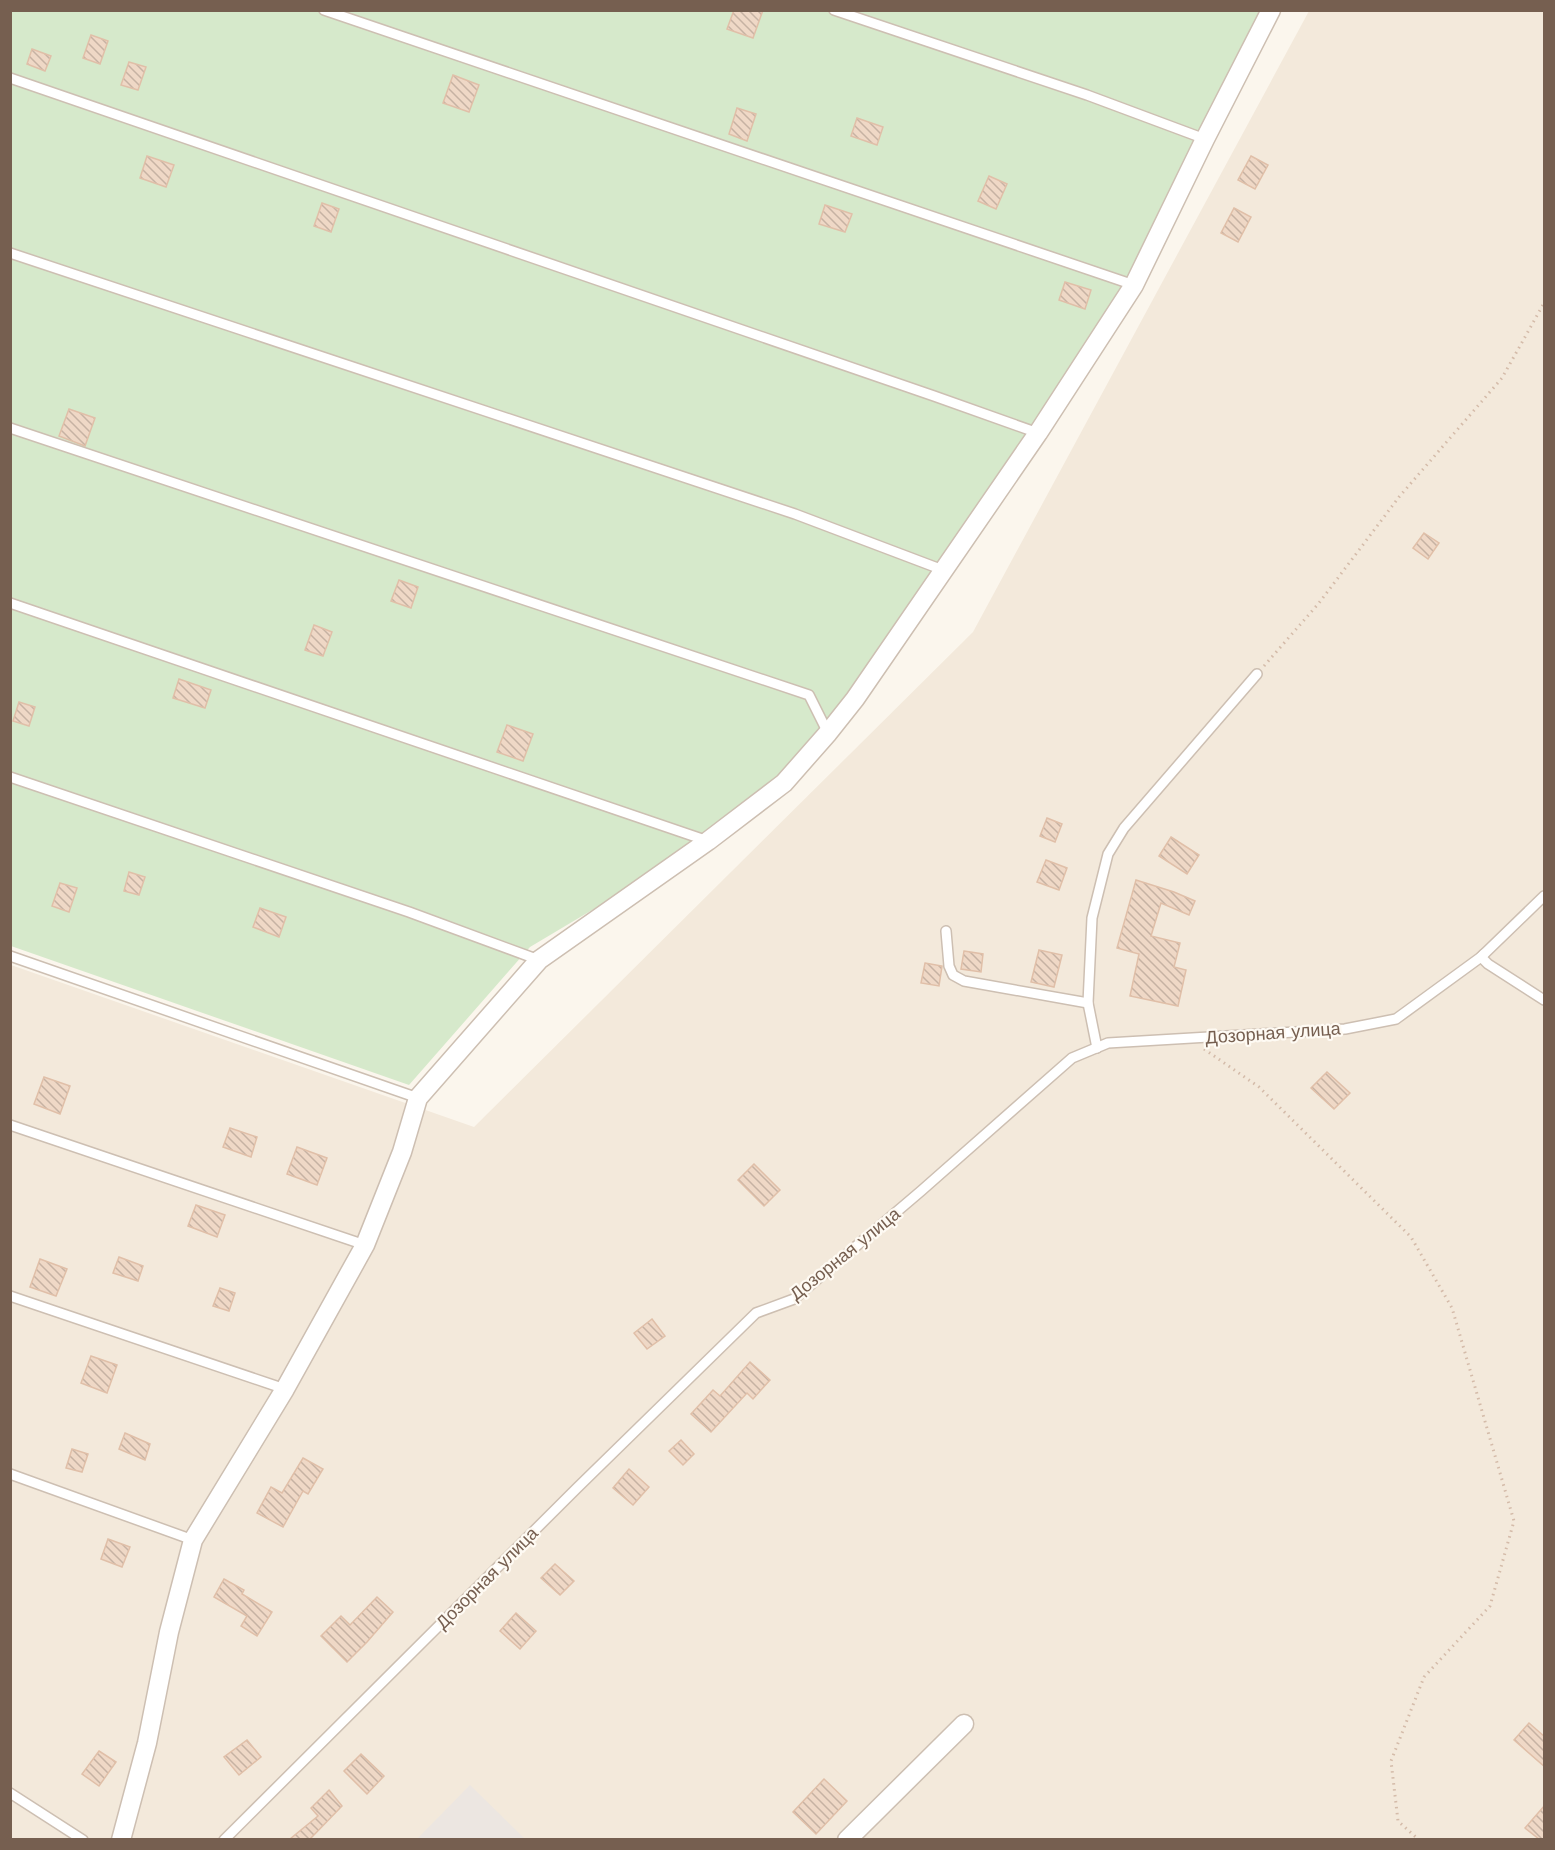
<svg xmlns="http://www.w3.org/2000/svg" width="1555" height="1850" font-family="'Work Sans',sans-serif">
	<style>
		.residential { fill: #f3e9db }
		.industrial { fill: #ece6e1 }
		.garden { fill: #d6e9cb }
		.building { fill: url(#building-back-hatch); stroke: #e0bfa8; stroke-width: 1.5 }
		.lines { fill: none; stroke-linecap: round; stroke-linejoin: round }
		.lane-casing { stroke: #cdbfb2; stroke-width: 12 }
		.street-casing { stroke: #cdbfb2; stroke-width: 21 }
		.path { stroke: #d4bba9; stroke-width: 3; stroke-dasharray: 1.5 4.5; stroke-linecap: butt }
		.lane { stroke: #fff; stroke-width: 9 }
		.street { stroke: #fff; stroke-width: 18 }
		.labels { text-anchor: middle; stroke-width: 4.5; stroke-linejoin: round; paint-order: stroke }
		.street-label { font-size: 18px; fill: #765f50; stroke: #fefaf3 }
	</style>
	<defs>
		<pattern id="building-back-hatch" width="6" height="6" patternUnits="userSpaceOnUse" patternTransform="scale(1.5)"><rect width="6" height="6" fill="#efd8c6"/><path d="M-1 5l2 2M0 0l6 6M5-1l2 2" fill="none" stroke="#c6b2a3"/></pattern>
	</defs>
	<rect width="100%" height="100%" fill="#fbf6ed"/>
	<path class="residential" d="M1309,11H1544V1839L11,1840V965L474,1127L973,632Z"/>
	<path class="industrial" d="M470,1785L525,1839H417Z"/>
	<path class="garden" d="M11,11H1271L1134,285L828,733L708,841L530,947L409,1085L11,946Z"/>
	<g class="building">
		<path d="M734,10H763L753,38L727,29Z"/>
		<path d="M91,35L108,41L100,64L83,58Z"/>
		<path d="M32,49L51,56L45,71L27,64Z"/>
		<path d="M129,62L146,67L138,90L121,85Z"/>
		<path d="M453,75L479,85L469,112L443,103Z"/>
		<path d="M737,108L756,114L747,141L729,134Z"/>
		<path d="M857,118L883,127L877,145L851,136Z"/>
		<path d="M147,156L174,165L166,187L140,178Z"/>
		<path d="M1251,156L1268,165L1255,189L1238,180Z"/>
		<path d="M989,176L1007,184L996,209L978,201Z"/>
		<path d="M322,203L339,209L331,232L314,226Z"/>
		<path d="M825,205L852,214L845,232L819,224Z"/>
		<path d="M1234,208L1251,217L1238,242L1221,233Z"/>
		<path d="M1065,282L1091,290L1085,309L1059,300Z"/>
		<path d="M69,409L95,418L85,446L59,436Z"/>
		<path d="M1424,533L1439,543L1428,559L1413,548Z"/>
		<path d="M399,580L418,587L411,608L391,601Z"/>
		<path d="M314,625L332,632L323,656L305,650Z"/>
		<path d="M179,679L211,690L205,708L173,698Z"/>
		<path d="M19,702L35,707L29,726L13,721Z"/>
		<path d="M507,725L533,734L523,761L497,752Z"/>
		<path d="M1047,818L1062,824L1055,842L1040,836Z"/>
		<path d="M1171,837L1199,855L1187,874L1159,856Z"/>
		<path d="M1046,860L1067,868L1059,890L1037,882Z"/>
		<path d="M129,872L145,877L139,895L124,891Z"/>
		<path d="M1136,880L1174,892L1195,901L1189,915L1161,903L1151,936L1180,943L1174,967L1186,970L1178,1006L1130,996L1139,954L1117,948Z"/>
		<path d="M60,883L77,888L69,912L52,906Z"/>
		<path d="M260,908L286,917L279,937L253,927Z"/>
		<path d="M1039,950L1062,955L1054,987L1031,982Z"/>
		<path d="M964,951L983,954L981,972L961,969Z"/>
		<path d="M925,963L942,966L939,986L921,983Z"/>
		<path d="M1327,1072L1350,1093L1334,1109L1311,1088Z"/>
		<path d="M44,1077L70,1086L60,1114L34,1104Z"/>
		<path d="M230,1128L257,1137L251,1157L223,1147Z"/>
		<path d="M297,1147L327,1158L317,1185L287,1174Z"/>
		<path d="M754,1164L780,1190L764,1206L738,1180Z"/>
		<path d="M196,1205L225,1215L217,1237L188,1226Z"/>
		<path d="M119,1257L143,1266L138,1281L113,1273Z"/>
		<path d="M40,1259L67,1269L56,1296L30,1287Z"/>
		<path d="M220,1288L235,1293L229,1311L213,1306Z"/>
		<path d="M652,1319L665,1336L647,1349L634,1333Z"/>
		<path d="M91,1356L117,1365L107,1393L81,1383Z"/>
		<path d="M750,1362L770,1380L753,1399L747,1393L711,1432L691,1414L713,1390L720,1396Z"/>
		<path d="M125,1433L150,1444L145,1460L119,1449Z"/>
		<path d="M681,1440L694,1454L683,1465L669,1451Z"/>
		<path d="M72,1449L88,1454L82,1472L66,1468Z"/>
		<path d="M303,1458L323,1469L308,1494L303,1491L283,1527L257,1513L271,1487L282,1493Z"/>
		<path d="M629,1469L649,1487L633,1505L613,1488Z"/>
		<path d="M108,1539L130,1547L122,1567L101,1559Z"/>
		<path d="M555,1564L574,1581L560,1595L541,1578Z"/>
		<path d="M224,1579L244,1590L242,1594L272,1612L257,1636L241,1626L247,1616L214,1597Z"/>
		<path d="M377,1597L393,1612L367,1642L347,1662L321,1636L341,1616L350,1625Z"/>
		<path d="M516,1613L536,1631L520,1649L500,1631Z"/>
		<path d="M1529,1723L1545,1737V1767L1514,1740Z"/>
		<path d="M247,1740L261,1757L239,1775L224,1757Z"/>
		<path d="M99,1751L116,1762L99,1786L82,1774Z"/>
		<path d="M361,1754L384,1776L367,1794L344,1771Z"/>
		<path d="M824,1779L847,1801L816,1834L793,1812Z"/>
		<path d="M329,1790L342,1806L310,1839H290L318,1816L311,1808Z"/>
		<path d="M1545,1805V1839H1539L1525,1828Z"/>
	</g>
	<g class="lines">
		<defs>
			<g id="lane">
				<path d="M324,10L1134,285"/>
				<path d="M834,10L1087,95L1205,139"/>
				<path d="M10,78L934,396L1038,433"/>
				<path d="M10,253L795,514L943,570"/>
				<path d="M10,428L809,695L828,733"/>
				<path d="M10,603L708,841"/>
				<path d="M10,777L409,912L539,960"/>
				<path d="M946,931L949,966L953,975L964,981L1088,1003"/>
				<path d="M1484,954L1481,957L1488,964L1544,1000"/>
				<path d="M10,956L418,1098"/>
				<path d="M1097,1048L1088,1003L1092,918L1108,854L1124,828L1257,674"/>
				<path d="M10,1125L365,1245"/>
				<path d="M10,1296L285,1389"/>
				<path d="M10,1474L193,1540"/>
				<path d="M10,1793L83,1840"/>
				<path d="M224,1840L577,1488L756,1313L794,1299L921,1191L1072,1058L1108,1043L1345,1029L1396,1019L1481,957L1544,896"/>
			</g>
			<g id="street">
				<path d="M121,1840L147,1743L169,1632L193,1540L285,1389L365,1245L402,1152L418,1098L539,960L708,841L784,783L828,733L855,699L1038,433L1134,285L1205,139L1271,10"/>
				<path d="M847,1840L964,1724"/>
			</g>
		</defs>
		<use href="#lane" class="lane-casing"/>
		<use href="#street" class="street-casing"/>
		<g class="path">
			<path d="M1264,666L1319,603L1399,497L1502,378L1544,303"/>
			<path d="M1204,1049L1259,1087L1411,1237L1452,1308L1514,1521L1490,1606L1424,1677L1391,1761L1398,1821L1419,1840"/>
		</g>
		<use href="#lane" class="lane"/>
		<use href="#street" class="street"/>
	</g>
	<g class="labels">
		<g class="street-label">
			<text transform="translate(1273 1033) rotate(-4)" y="6">Дозорная улица</text>
			<text transform="translate(845 1254) rotate(-39)" y="6">Дозорная улица</text>
			<text transform="translate(487 1578) rotate(-45)" y="6">Дозорная улица</text>
		</g>
	</g>
	<rect width="1555" height="1850" fill="none" stroke="#765f50" stroke-width="24"/>
</svg>
